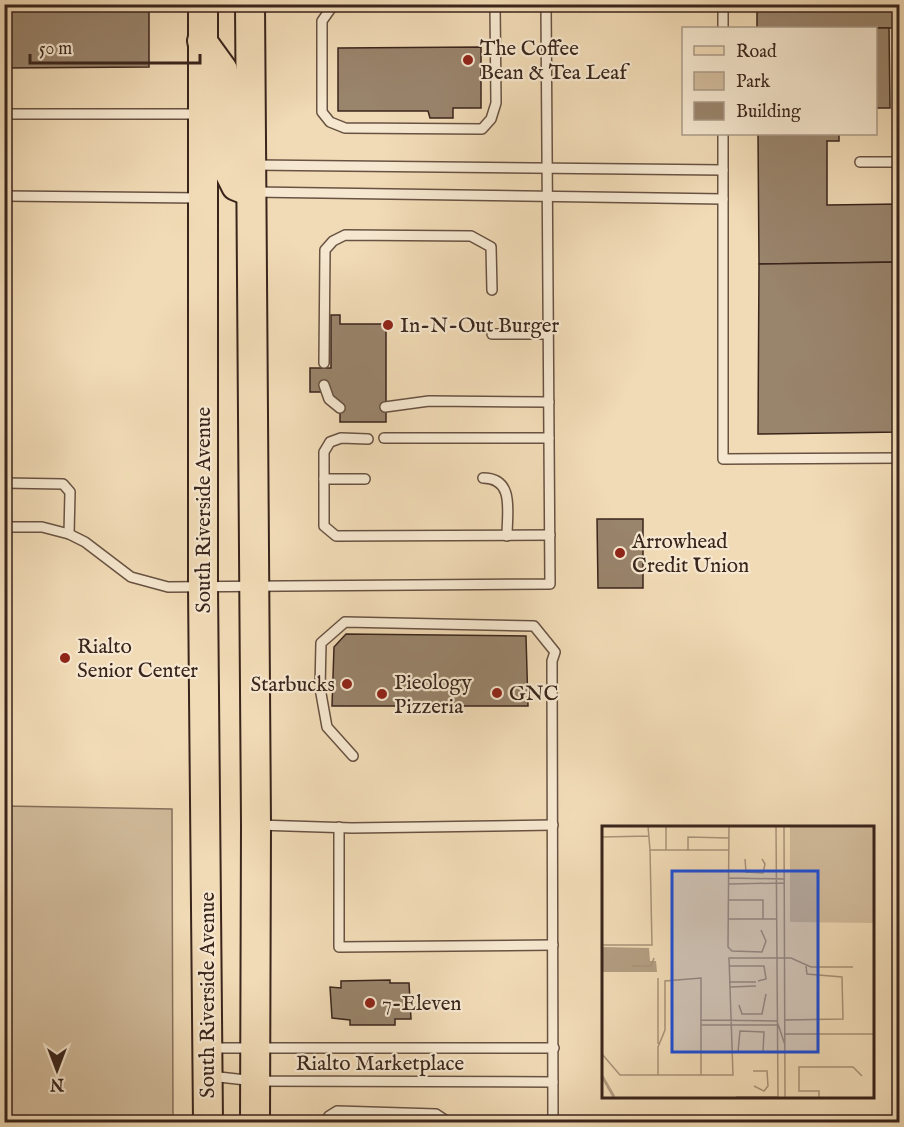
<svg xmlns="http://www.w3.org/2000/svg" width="904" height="1127" font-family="'IM FELL English',serif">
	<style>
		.green { fill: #d2bc9c; stroke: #86705c; stroke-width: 1.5 }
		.building { fill: #99846c; stroke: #3a251c; stroke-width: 1.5 }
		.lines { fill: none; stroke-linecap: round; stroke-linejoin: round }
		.lane-casing { stroke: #685242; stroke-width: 12 }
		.primary-casing { stroke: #3a251c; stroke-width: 32 }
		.lane { stroke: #f6e8d0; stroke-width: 9 }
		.primary { stroke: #f1dbb6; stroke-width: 28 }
		.poi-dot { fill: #8f2418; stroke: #f6e8d0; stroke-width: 2 }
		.labels { text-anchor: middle; stroke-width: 4.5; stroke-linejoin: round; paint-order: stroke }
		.poi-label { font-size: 21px; fill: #3a251c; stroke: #f6e8d0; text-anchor: start }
		.street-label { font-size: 21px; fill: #3a251c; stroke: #f6e8d0 }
		.inset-river { fill: none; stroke: #b39d82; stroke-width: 3 }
		.inset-road { fill: none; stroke: #a89278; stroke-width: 1.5 }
		.view { fill: #1d4ed8; fill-opacity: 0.15; stroke: #1d4ed8; stroke-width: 3 }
		.inset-edge { fill: none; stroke: #3a251c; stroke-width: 3 }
	</style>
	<rect width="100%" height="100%" fill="#f1dbb6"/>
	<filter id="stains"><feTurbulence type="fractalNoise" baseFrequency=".00333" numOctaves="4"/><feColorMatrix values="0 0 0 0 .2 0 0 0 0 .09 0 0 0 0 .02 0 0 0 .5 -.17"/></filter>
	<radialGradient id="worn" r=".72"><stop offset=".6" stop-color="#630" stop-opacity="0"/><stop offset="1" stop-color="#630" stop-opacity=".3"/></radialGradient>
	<path class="green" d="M5,806L172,809L173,1122H5Z"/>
	<g class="building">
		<path d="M4,4H149V67L4,68Z"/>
		<rect x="757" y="4" width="143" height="24"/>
		<path d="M868,28H889L890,108H876V28Z"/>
		<path d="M481,47V108H453V118H430L428,111H338V48Z"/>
		<path d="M758,134H839V141H827V205L900,204V262L759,264Z"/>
		<path d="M900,262V432L758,434L759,264Z"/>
		<path d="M331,315H340V324H386V422H340V404L330,396V392H310V368H331Z"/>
		<path d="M597,519H643V588H598Z"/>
		<path d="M346,634L526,636L528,706H332L334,647Z"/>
		<path d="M390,980V983H409L411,1019H395V1025H350V1020L332,1018L330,987L341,988V981Z"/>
		<path d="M339,1121L420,1122H339Z"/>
	</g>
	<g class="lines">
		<defs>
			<g id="lane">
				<path d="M334,4L322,21V112L330,122L345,128L482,129L491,119L496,103L495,4"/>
				<path d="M723,28V4"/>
				<path d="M4,114H200"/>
				<path d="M723,134V459L900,458"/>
				<path d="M860,162H900"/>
				<path d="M254,165L723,170"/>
				<path d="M254,192L723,199"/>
				<path d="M4,196L200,198"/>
				<path d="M492,334H548"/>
				<path d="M324,363L325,250L333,241L345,235L471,236L491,247L492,290"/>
				<path d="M324,385L329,399L340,408"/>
				<path d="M385,407L429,401L549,402"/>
				<path d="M384,438H549"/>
				<path d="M368,439L341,438L330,442L324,452V526L336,536L550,535"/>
				<path d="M483,478C515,478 507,512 507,536"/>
				<path d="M324,479H365"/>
				<path d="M4,483L63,484L70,492L69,534"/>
				<path d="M4,527H42L69,534L85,542L131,577L168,587L550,584L546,4"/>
				<path d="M353,756L327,727L320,688L321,643L345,622L534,626L555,652L552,661L553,1122"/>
				<path d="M258,825L352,828L553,825"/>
				<path d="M339,827V947L553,945"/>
				<path d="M211,1048H554"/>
				<path d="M210,1076L255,1081L553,1082"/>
				<path d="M325,1122L329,1116L337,1111L436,1114L448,1122"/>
			</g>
			<g id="primary">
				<path d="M203,4V587L208,1122"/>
				<path d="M250,4L256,825L255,1122"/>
				<path d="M202,41L223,70L228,170L236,186L251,192"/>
			</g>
		</defs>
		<use href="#lane" class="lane-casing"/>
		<use href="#primary" class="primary-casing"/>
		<use href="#lane" class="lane"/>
		<use href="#primary" class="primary"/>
	</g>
	<g class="poi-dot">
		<circle cx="468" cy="60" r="6"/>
		<circle cx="388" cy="325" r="6"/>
		<circle cx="620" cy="553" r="6"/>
		<circle cx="65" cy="658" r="6"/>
		<circle cx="347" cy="684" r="6"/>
		<circle cx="497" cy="693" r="6"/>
		<circle cx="382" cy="694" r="6"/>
		<circle cx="370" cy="1003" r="6"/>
	</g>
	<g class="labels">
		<g class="poi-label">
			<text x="480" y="55">The Coffee<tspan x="480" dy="24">Bean &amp; Tea Leaf</tspan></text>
			<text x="400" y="332">In-N-Out Burger</text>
			<text x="632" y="548">Arrowhead<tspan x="632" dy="24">Credit Union</tspan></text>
			<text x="77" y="653">Rialto<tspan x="77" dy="24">Senior Center</tspan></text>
			<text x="394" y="689">Pieology<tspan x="394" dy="24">Pizzeria</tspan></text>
			<text x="335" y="691" text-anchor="end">Starbucks</text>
			<text x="509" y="700">GNC</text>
			<text x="382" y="1010">7-Eleven</text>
		</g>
		<g class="street-label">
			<text transform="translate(203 510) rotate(-90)" y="7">South Riverside Avenue</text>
			<text transform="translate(207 995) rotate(-90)" y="7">South Riverside Avenue</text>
			<text x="380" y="1070">Rialto Marketplace</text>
		</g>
	</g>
	<g transform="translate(602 826)">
		<rect width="272" height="272" fill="#f1dbb6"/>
		<path d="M188,0H271V97L188,96Z" fill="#d2bc9c"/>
		<path d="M0,121L47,122L48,135H54L55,146H0Z" fill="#b39d82"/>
		<path class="inset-river" d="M0,250L12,271"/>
		<path class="inset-road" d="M46,0L48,24M64,0V24M127,0L126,121L130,125L160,126L164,115L159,104M174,0L176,271M182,0L183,271M0,11L47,10M86,25V11L127,12M143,33L144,46L161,47L163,38L160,33M127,52L182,53M127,58L182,57M127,74H161V93M127,93H175M0,119H50L48,24H127M30,140H49L52,132M127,140H162L164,153L156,155M56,152V218M127,156H154M128,161L154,160M137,179L140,188H160L164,168M99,194L175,195M183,194L241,193L240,151L205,148L204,140M175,195L183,219M99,199H175M183,208H272M136,226L138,205L162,206L161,226M0,228L18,249H131L127,132H189L209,141H251M151,245H165L166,260L162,265L152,260M56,249V221L63,204V155L99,152V249M134,271H177M217,271V265H197V241H251L260,250"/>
		<path class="view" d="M70,45H216V226H70Z"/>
		<rect width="272" height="272" class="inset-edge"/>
	</g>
	<rect width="904" height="1127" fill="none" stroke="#f1dbb6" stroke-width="24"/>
	<rect x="6" y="6" width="892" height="1115" fill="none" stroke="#3a251c" stroke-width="3"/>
	<rect x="12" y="12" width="880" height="1103" fill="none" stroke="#3a251c" stroke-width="1.5"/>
	<rect x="682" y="27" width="195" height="108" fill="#f6e8d0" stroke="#ab9a88" stroke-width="1.5"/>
	<rect x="694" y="46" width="30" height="9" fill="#f1dbb6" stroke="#ab9a88" stroke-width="1.5"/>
	<text x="736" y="57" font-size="18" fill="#3a251c">Road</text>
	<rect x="694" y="72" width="30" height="18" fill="#d2bc9c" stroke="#ab9a88" stroke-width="1.5"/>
	<text x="736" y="87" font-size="18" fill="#3a251c">Park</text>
	<rect x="694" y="102" width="30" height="18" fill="#99846c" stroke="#ab9a88" stroke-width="1.5"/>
	<text x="736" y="117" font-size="18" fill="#3a251c">Building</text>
	<g transform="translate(57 1070) rotate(180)" stroke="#f6e8d0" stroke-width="4.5" paint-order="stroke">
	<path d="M0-4.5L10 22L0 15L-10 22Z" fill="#3a251c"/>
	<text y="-9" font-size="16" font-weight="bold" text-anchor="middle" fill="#3a251c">N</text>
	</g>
	<path d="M30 54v9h170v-9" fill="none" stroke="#3a251c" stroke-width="3"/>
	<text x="39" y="54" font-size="18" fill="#3a251c" stroke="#f6e8d0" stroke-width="4.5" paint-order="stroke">50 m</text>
	<rect width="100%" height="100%" filter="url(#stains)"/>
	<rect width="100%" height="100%" fill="url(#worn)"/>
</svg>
